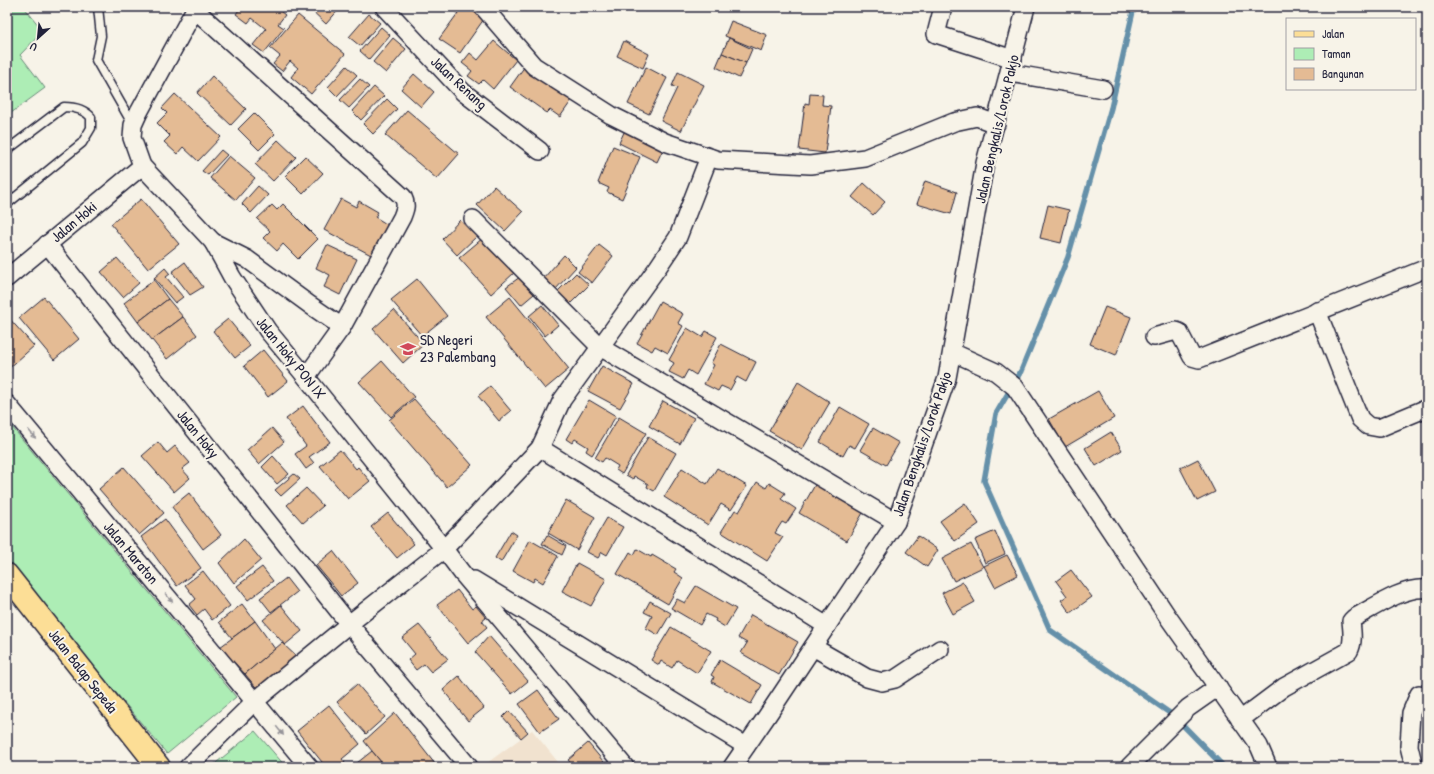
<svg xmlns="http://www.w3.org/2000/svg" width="1434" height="774" font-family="'Patrick Hand',sans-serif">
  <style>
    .built { fill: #f1e2cf }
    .green { fill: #adedb5; stroke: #688878 }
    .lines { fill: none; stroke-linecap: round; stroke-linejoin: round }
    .stream { stroke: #6590a9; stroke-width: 5.5 }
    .building { fill: #e4bb94; stroke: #22223b }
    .service-casing { stroke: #22223b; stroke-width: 11 }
    .minor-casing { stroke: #22223b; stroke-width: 20 }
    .primary-casing { stroke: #22223b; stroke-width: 25 }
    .service { stroke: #f7f3e8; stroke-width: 8 }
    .minor { stroke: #f7f3e8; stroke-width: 17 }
    .primary { stroke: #fcde96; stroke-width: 22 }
    .oneway { fill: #97959a }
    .labels { text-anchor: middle; stroke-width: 4; stroke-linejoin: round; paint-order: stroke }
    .street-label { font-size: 15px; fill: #22223b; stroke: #f7f3e8 }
    .poi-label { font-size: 15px; fill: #22223b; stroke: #f7f3e8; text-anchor: start }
  </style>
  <rect width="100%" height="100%" fill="#f7f3e8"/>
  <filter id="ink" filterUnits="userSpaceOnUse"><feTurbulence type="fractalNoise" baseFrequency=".025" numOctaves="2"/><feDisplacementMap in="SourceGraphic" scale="8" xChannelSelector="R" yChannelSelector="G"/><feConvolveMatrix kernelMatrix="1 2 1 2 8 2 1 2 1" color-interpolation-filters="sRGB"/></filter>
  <g filter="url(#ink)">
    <polygon class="built" points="532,730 562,767 491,767 487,763"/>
    <g class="green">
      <polygon points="7,7 24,7 43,31 20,55 45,88 7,116"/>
      <polygon points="7,421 236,697 167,754 7,562"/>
      <polygon points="255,731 286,767 211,767"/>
    </g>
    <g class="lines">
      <polyline class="stream" points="1134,7 1111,108 1068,257 1021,371 996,414 984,481 1050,630 1174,716 1224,767"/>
    </g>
    <g class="building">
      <polygon points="241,7 275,7 285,15 278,24 284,28 264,53 253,45 266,29 252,18 248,23 236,14"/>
      <polygon points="308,7 341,7 326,24"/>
      <polygon points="449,7 467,7 484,19 460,53 439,39 458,13"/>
      <polygon points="369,14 380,23 360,46 349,37"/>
      <polygon points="298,15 345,54 311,94 291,77 298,68 290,61 282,71 273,64 280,56 270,48"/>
      <polygon points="731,21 767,35 761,51 725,36"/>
      <polygon points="381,27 390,35 369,59 360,51"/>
      <polygon points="393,38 406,49 386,73 373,62"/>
      <polygon points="729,38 752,49 746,63 722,53"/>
      <polygon points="494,41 516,60 493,89 483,80 479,84 468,76 472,71 462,63 470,53 478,60"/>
      <polygon points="624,41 649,54 643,68 617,56"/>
      <polygon points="722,53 746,63 739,78 716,67"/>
      <polygon points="347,66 357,75 337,96 328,87"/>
      <polygon points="525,66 572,100 560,117 550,110 547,113 510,87"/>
      <polygon points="646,67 667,78 649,114 628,104"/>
      <polygon points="678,72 704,85 681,131 661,121 677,88 672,86"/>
      <polygon points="414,74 434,92 421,107 401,89"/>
      <polygon points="212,76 246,109 231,125 197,93"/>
      <polygon points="360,79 369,87 349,108 340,100"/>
      <polygon points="374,87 384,96 361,120 352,111"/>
      <polygon points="175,94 221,137 198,161 183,147 177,154 164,142 170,136 157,123 167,113 162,108"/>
      <polygon points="810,94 823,95 822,105 831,106 825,153 799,150 805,103 809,104"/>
      <polygon points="387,99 397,109 373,134 363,124"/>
      <polygon points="407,110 459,154 437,179 385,135"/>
      <polygon points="254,113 275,134 259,150 238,129"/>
      <polygon points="626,128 664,147 657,162 619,143"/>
      <polygon points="278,140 296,157 273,181 255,164"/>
      <polygon points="613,146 640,157 622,199 607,192 609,188 598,183"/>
      <polygon points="221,150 227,155 208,175 202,171"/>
      <polygon points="229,156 255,178 236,200 210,178"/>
      <polygon points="305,156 323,173 303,194 285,176"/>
      <polygon points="925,181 957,192 951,214 917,204"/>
      <polygon points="864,183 885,202 873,215 852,197"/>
      <polygon points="258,186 268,195 251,213 242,204"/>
      <polygon points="494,186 523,212 505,231 477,205"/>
      <polygon points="141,199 179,244 148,269 111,224"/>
      <polygon points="341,199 356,207 359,201 378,212 375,217 388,225 371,255 324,230"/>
      <polygon points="283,204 318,239 298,259 283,244 277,251 263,238 270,231 257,219 272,205 277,210"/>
      <polygon points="1048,205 1069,210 1061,243 1040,238"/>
      <polygon points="460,220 476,237 457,255 442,239"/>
      <polygon points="483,238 514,273 491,294 459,258"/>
      <polygon points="327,245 357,259 340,295 324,287 330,275 316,268"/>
      <polygon points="599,245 613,256 592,283 578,272"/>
      <polygon points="564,255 576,267 555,290 543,279"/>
      <polygon points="117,258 139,283 123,297 101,272"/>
      <polygon points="185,262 203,287 190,295 172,272"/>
      <polygon points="165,268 170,274 166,277 183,297 175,303 154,278"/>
      <polygon points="576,273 589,285 568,306 555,294"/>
      <polygon points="520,277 534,294 521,305 506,287"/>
      <polygon points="417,279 447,316 422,336 391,300"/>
      <polygon points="154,280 168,299 138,322 124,303"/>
      <polygon points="44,297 79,339 54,360 19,318"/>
      <polygon points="510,297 569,369 545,389 486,317"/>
      <polygon points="168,299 183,317 152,340 138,322"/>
      <polygon points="660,301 683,314 678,323 683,326 668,353 655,346 652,351 637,343"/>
      <polygon points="542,305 558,325 545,336 529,316"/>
      <polygon points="1105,307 1131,317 1116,355 1090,344"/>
      <polygon points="394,310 424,344 403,363 373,329"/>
      <polygon points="7,316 34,346 7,370"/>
      <polygon points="183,317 197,335 167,359 152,340"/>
      <polygon points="228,319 250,346 235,358 213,331"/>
      <polygon points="687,328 702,337 706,331 717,337 696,375 688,370 683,379 669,372 674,363 669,360"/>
      <polygon points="721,344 756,362 746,382 737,377 730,390 721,386 718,391 704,384 714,365 711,363"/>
      <polygon points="263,350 288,381 268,397 244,366"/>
      <polygon points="382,361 414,397 391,417 359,382"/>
      <polygon points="602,366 634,384 620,408 588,391"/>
      <polygon points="798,382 830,402 802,450 769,431"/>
      <polygon points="490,386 511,411 499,421 478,396"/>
      <polygon points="1098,391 1114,418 1065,447 1049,419"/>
      <polygon points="414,399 472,465 447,487 389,420"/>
      <polygon points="589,400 616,416 592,455 586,451 588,447 575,439 572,443 566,439"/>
      <polygon points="663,401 694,418 680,444 649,426"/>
      <polygon points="303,406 330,442 309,457 314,463 306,469 295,454 306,446 286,419"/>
      <polygon points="840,407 869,424 855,448 849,445 843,456 820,442"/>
      <polygon points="619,417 646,433 622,474 616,470 618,466 605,458 602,462 595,458"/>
      <polygon points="272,428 284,442 259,464 247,450"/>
      <polygon points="873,428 899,443 886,465 860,450"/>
      <polygon points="1111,432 1122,450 1096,466 1085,448"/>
      <polygon points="648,437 676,453 654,491 647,487 648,484 634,476 633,479 626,475"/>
      <polygon points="158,442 167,453 175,446 190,463 182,469 190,478 174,492 142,456"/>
      <polygon points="340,450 356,469 358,467 370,481 348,499 320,466"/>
      <polygon points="273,456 289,474 277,484 262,467"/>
      <polygon points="1198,459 1215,492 1197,501 1180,468"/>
      <polygon points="124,467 164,513 139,535 99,489"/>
      <polygon points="682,468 707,484 717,468 747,486 731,510 721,504 708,525 664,497"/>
      <polygon points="294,474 300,479 281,496 275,490"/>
      <polygon points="757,482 766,488 769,483 785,493 781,499 796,509 786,524 782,522 775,533 783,537 767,561 721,532 735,510 739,512"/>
      <polygon points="816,483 864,511 847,541 799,513"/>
      <polygon points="306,488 323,506 303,523 287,505"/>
      <polygon points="189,493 221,535 203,549 172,507"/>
      <polygon points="566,500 595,517 577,550 548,533"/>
      <polygon points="965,503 979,524 955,541 940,521"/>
      <polygon points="388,513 414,544 397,558 371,527"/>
      <polygon points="607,518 623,527 607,555 602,552 598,558 587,552"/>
      <polygon points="165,519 201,568 177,586 141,537"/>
      <polygon points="511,531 517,535 501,562 495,558"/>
      <polygon points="995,531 1005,554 985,563 975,540"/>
      <polygon points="547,535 566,546 562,555 542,544"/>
      <polygon points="918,536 938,550 927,567 906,552"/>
      <polygon points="244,539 261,560 234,583 219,563"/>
      <polygon points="530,540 558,556 543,583 535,578 533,582 513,571"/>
      <polygon points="971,544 983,567 954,581 942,559"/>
      <polygon points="637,549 651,557 652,555 676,569 674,572 683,578 668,604 617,574 630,552 634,555"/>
      <polygon points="333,551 358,583 341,596 316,565"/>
      <polygon points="1007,555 1018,575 995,587 984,566"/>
      <polygon points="577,563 606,579 591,606 562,591"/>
      <polygon points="262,567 273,581 248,600 237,586"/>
      <polygon points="1071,570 1092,597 1070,613 1061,600 1067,596 1056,581"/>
      <polygon points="203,571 230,606 212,620 204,609 197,615 189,605 196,599 185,585"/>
      <polygon points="286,578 297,592 271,612 260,598"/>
      <polygon points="963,582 975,602 953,614 942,593"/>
      <polygon points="696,586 736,609 725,627 715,621 716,619 706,614 700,625 671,608 677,599 685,603"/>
      <polygon points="457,590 472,609 476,606 486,618 482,621 487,627 468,643 437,605"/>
      <polygon points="650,601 671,613 658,635 646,628 652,616 644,612"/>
      <polygon points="242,604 255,621 232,638 219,622"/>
      <polygon points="281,605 302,631 285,645 263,620"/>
      <polygon points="751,615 798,642 779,675 741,653 747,643 738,638"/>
      <polygon points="255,621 275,649 245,674 220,647"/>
      <polygon points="419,625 448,659 431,672 424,664 416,670 408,660 415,654 402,638"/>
      <polygon points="671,627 711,651 697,673 677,660 672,668 661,661 659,665 651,660"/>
      <polygon points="489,636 528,681 512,694 475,652"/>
      <polygon points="282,643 298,658 260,692 245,674"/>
      <polygon points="720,660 762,685 751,704 712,682 714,677 711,675"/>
      <polygon points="459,676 484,708 468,721 443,690"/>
      <polygon points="357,684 385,717 366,734 337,702"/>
      <polygon points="538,690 559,719 540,732 519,704"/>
      <polygon points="329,705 360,744 342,759 345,763 340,767 326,767 297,731"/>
      <polygon points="509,711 528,732 521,738 503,717"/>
      <polygon points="395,713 435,764 432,767 385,767 364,741"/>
      <polygon points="588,743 608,767 574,767 568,760"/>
      <polygon points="372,751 385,767 352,767"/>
    </g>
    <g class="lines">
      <defs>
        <g id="service">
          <polyline points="98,7 101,36 96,60 133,125"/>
          <path d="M7 150 64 107C75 107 84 109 91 117V128L82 143 7 204"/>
        </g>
        <g id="minor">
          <polyline points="196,7 138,114 133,125 132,138 142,166 213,242 232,277 268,331 306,377 444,549 462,573 625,767"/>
          <polyline points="384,7 463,92 540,151"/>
          <polyline points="483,7 534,66 611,115 665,142 718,160 810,165 865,158 954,122 977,117 996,124"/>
          <polyline points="943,7 936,34 1013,59"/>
          <path d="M196 8 202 16 403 197C407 205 405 209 402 217L342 327 306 377"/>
          <polyline points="1010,73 1103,89"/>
          <polyline points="473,219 600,347 896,522"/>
          <polyline points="213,242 247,259 310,305 342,327"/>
          <polyline points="47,244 349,624 469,767"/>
          <polyline points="7,278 142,166"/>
          <polyline points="1317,311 1360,419 1368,426 1379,428 1427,408"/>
          <polyline points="1154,337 1176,331 1179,332 1192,357 1199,359 1427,268"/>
          <polyline points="952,352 996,372 1015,387 1168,617 1259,746 1268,767"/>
          <polyline points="7,404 309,767"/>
          <polyline points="540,448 827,626"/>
          <polyline points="474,580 746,746"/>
          <polyline points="813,647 867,678 882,682 895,679 940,649"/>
          <path d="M1240 720 1284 687 1349 651C1354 642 1352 631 1351 621L1354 618C1374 607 1405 586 1427 589"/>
          <polyline points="188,767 255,701 349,624 444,549 540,448 562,400 658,267 678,237 709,157"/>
          <polyline points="732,767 767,716 896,522 947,378 985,163 1026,7"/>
          <polyline points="1129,767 1188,708 1218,687"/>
          <polyline points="1414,767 1409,746 1411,713 1419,694"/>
        </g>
        <polyline id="primary" points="7,575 159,767"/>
      </defs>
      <use href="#service" class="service-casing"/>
      <use href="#minor" class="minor-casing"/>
      <use href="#primary" class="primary-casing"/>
      <use href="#service" class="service"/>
      <use href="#minor" class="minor"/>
      <use href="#primary" class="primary"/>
    </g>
    <defs><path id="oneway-solid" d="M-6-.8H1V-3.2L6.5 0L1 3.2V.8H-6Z"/></defs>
    <g class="oneway">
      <use href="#oneway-solid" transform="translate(32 434) rotate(50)"/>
      <use href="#oneway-solid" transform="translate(169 598) rotate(50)"/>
      <use href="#oneway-solid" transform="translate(280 731) rotate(51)"/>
    </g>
  </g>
  <defs>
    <symbol id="school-bare" viewBox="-9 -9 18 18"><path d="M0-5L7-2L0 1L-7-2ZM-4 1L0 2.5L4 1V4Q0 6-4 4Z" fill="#d1495b" stroke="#f7f3e8" stroke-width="2.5" paint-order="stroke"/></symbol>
  </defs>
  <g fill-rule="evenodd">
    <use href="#school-bare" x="397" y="338" width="22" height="22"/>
  </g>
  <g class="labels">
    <g class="street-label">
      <text transform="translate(459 83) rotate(43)" y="5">Jalan Renang</text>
      <text transform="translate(997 129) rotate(-77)" y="5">Jalan Bengkalis/Lorok Pakjo</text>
      <text transform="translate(74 222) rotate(-40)" y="5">Jalan Hoki</text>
      <text transform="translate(291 358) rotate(51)" y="5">Jalan Hoky PON IX</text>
      <text transform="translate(198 434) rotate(51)" y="5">Jalan Hoky</text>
      <text transform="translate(922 444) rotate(-71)" y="5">Jalan Bengkalis/Lorok Pakjo</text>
      <text transform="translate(131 553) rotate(50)" y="5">Jalan Maraton</text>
      <text transform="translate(83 671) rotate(52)" y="5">Jalan Balap Sepeda</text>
    </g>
    <g class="poi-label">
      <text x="420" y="345">SD Negeri<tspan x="420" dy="17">23 Palembang</tspan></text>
    </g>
  </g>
  <rect width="1434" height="774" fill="none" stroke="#f7f3e8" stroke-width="24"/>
  <rect x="12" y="12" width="1410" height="750" fill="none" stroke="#22223b" stroke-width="1.5" filter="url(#ink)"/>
  <rect x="1286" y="18" width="130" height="72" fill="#f7f3e8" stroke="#a29fa3"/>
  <rect x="1294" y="31" width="20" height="6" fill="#fcde96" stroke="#a29fa3"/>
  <text x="1322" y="38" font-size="12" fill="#22223b">Jalan</text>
  <rect x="1294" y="48" width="20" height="12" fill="#adedb5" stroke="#a29fa3"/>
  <text x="1322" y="58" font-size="12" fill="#22223b">Taman</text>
  <rect x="1294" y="68" width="20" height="12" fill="#e4bb94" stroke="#a29fa3"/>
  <text x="1322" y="78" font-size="12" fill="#22223b">Bangunan</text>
  <g transform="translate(38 38) rotate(207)" stroke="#f7f3e8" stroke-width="3" paint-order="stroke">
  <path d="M0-3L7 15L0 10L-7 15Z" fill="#22223b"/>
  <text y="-6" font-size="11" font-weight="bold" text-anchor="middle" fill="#22223b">U</text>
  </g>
</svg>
